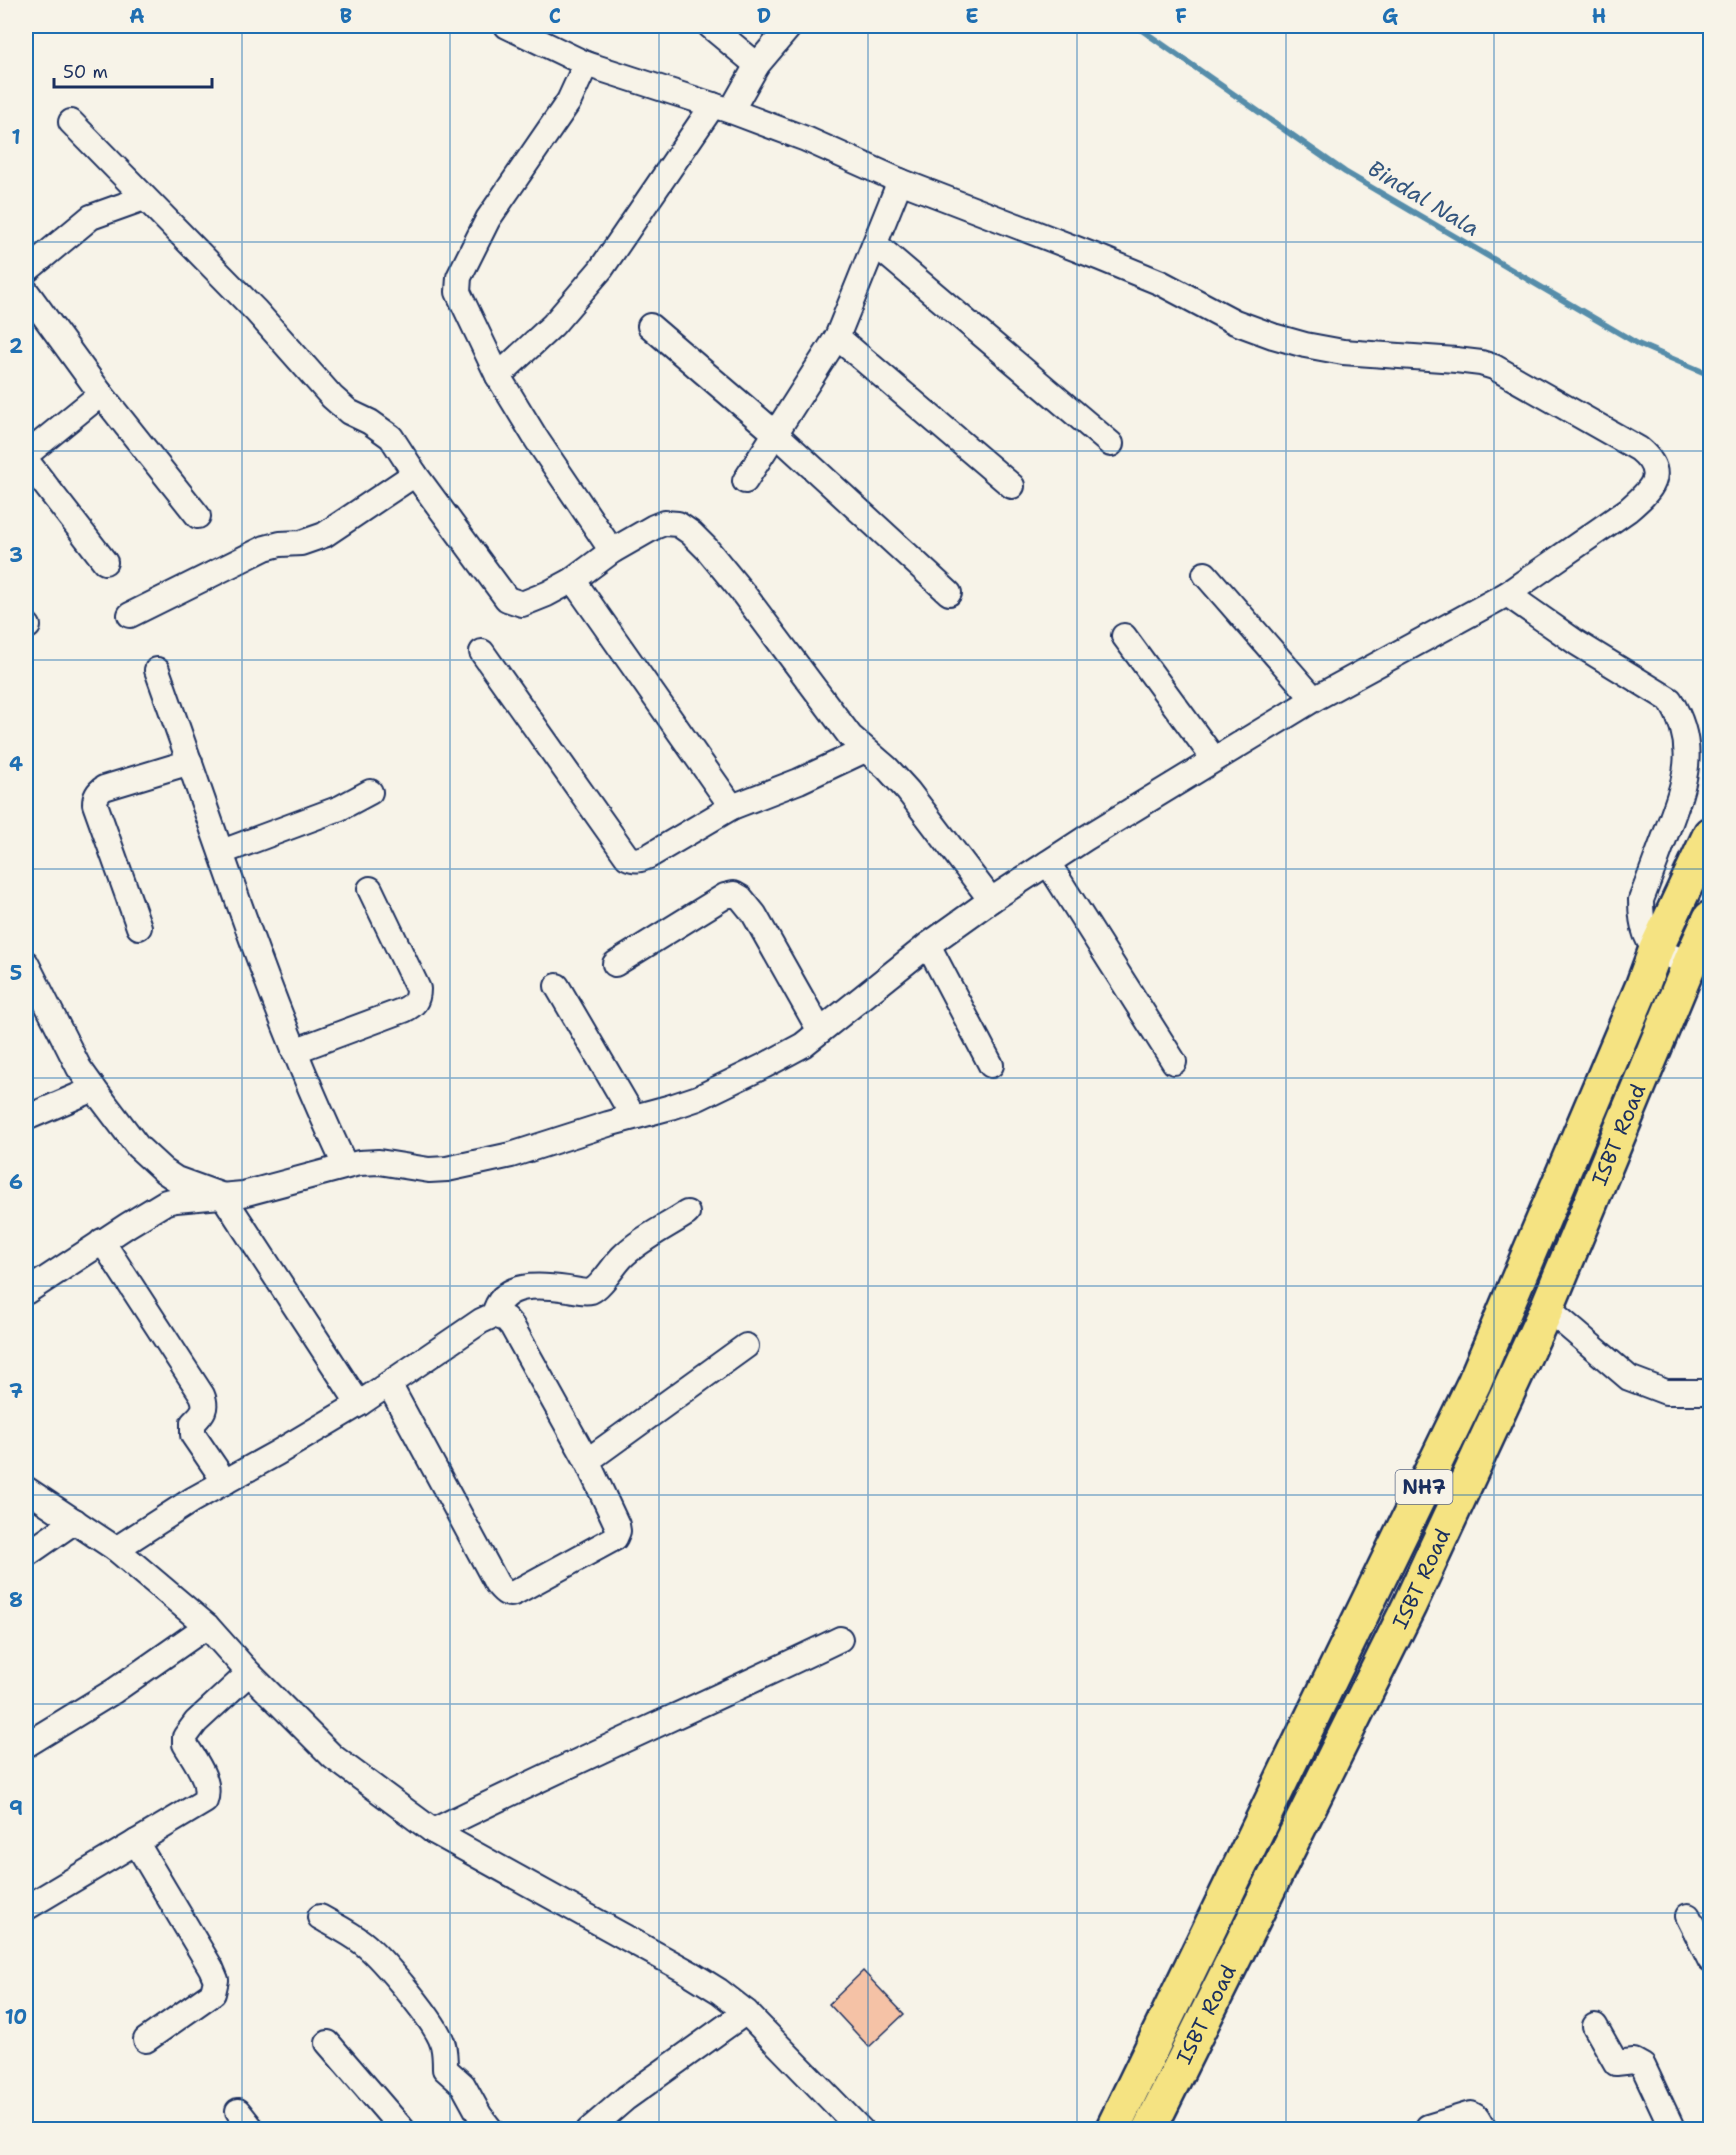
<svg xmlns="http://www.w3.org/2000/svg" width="1736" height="2155" font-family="'Shantell Sans',sans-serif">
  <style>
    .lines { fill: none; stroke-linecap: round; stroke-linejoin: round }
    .stream { stroke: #568daa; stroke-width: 6 }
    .building { fill: #f5c2a6; stroke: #1b2f5e; stroke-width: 1.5 }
    .street-casing { stroke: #1b2f5e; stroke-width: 28 }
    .highway-casing { stroke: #1b2f5e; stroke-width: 38 }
    .street { stroke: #f7f3e8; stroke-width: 24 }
    .highway { stroke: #f5e382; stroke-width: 33 }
    .grid { fill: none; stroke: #1f6fb2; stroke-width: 1.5; stroke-opacity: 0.55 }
    .labels { text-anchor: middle; stroke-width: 4.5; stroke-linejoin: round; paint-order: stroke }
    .shield { fill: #f7f3e8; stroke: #5d6a87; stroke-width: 1.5 }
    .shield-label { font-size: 20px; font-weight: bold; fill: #1b2f5e }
    .street-label { font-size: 21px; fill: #1b2f5e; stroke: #f7f3e8 }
    .water-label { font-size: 22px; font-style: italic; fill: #34567e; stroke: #f7f3e8 }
    .neatline { fill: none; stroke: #1f6fb2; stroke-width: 2 }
    .grid-label { font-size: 20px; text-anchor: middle; font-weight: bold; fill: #1f6fb2 }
  </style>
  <rect width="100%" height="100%" fill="#f7f3e8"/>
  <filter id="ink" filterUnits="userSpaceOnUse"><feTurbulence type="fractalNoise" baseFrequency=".0167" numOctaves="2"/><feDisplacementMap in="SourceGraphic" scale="12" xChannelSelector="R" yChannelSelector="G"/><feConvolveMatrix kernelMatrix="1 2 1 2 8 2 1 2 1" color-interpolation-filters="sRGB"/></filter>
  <g filter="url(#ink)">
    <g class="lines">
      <polyline class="stream" points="1136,26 1345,172 1638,344 1710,375"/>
    </g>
    <polygon class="building" points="863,1971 904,2014 869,2047 829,2004"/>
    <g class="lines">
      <defs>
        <g id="street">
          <polyline points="710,26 757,65"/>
          <polyline points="586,64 569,101 488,219 459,277 458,292 498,376 537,440 612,551"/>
          <polyline points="731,111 757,65 790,26"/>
          <polyline points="71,122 256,311 332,397 349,412 370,422 391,437 415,474 507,599 522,604 547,594 573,580 612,551 654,527 664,523 678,524 691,533 707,549 743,593 850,736 887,768 908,791 991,900"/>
          <polyline points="875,244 1111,444"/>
          <polyline points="26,271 91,217 144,198"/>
          <polyline points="26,291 101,394"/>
          <polyline points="650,326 776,434 949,593"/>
          <polyline points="837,337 1012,486"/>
          <polyline points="498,376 553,325 601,269 713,105"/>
          <polyline points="26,455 101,394 198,516"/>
          <polyline points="26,460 105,562"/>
          <polyline points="745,481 837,337 900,181"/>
          <polyline points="1205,574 1314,699"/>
          <polyline points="573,580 732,807"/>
          <path d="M1507 594 1577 643 1670 700C1699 747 1685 783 1667 831 1658 854 1650 877 1641 900 1641 916 1643 941 1658 950 1667 956 1680 959 1690 963"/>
          <polyline points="130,615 265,548 280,544 301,543 324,535 415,474"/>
          <polyline points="26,624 28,626"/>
          <polyline points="1124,636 1214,759"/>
          <path d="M482 652 627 857C635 861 640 860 649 856L732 807 799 781 865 750"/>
          <path d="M157 670C217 837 269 1006 345 1165"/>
          <polyline points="222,852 340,808 370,792"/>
          <polyline points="1048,863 1174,1062"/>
          <path d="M139 927 95 804C95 797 98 792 104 788L190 762"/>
          <polyline points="928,945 991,1065"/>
          <polyline points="26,963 79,1068 94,1089 138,1147 164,1171 176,1179 223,1196 359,1404"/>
          <polyline points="615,964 725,896 734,894 741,898 754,914 820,1031"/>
          <polyline points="557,986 633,1116"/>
          <path d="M294 1051 404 1010C414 1005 418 1001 418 989L370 889"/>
          <polyline points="26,1118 94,1089"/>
          <path d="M102 1241 202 1395C208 1409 202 1414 193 1423V1435L225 1482"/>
          <path d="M26 1292 128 1225 166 1202 176 1200 243 1194 359 1163 379 1162 429 1170 447 1169 511 1155 608 1124 671 1107 698 1098 764 1066 803 1045 928 945 991 900 1086 838 1314 699 1507 594 1628 510C1651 490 1669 474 1639 449L1494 367 1481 363 1456 360 1343 352 1305 345 1273 336 1235 322 1161 283 1100 258 900 181 806 139 731 111 586 64 507 26"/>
          <polyline points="1547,1308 1629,1378 1666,1392 1710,1392"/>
          <path d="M494 1315C502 1281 540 1285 568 1289 575 1290 584 1293 591 1291 601 1287 614 1265 622 1257 640 1239 666 1227 687 1213"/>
          <polyline points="587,1461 746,1346"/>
          <polyline points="26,1489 116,1549 207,1626 249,1673 333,1757 433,1831 690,1973 719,1991 746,2012 861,2130"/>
          <path d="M116 1549 192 1500 277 1453 359 1404 481 1321 494 1315 506 1319 512 1326 587 1461 617 1525 618 1531 615 1538 516 1592C507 1597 503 1591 497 1584L389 1384"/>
          <polyline points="26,1555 75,1521"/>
          <polyline points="26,1745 114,1691 207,1626"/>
          <path d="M433 1831C567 1764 705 1704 840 1639"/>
          <polyline points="136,1842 211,1968 216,1980 213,1993 146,2040"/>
          <path d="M26 1908 205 1801C212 1781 195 1761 185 1744V1737L196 1722 249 1673"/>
          <polyline points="1688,1916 1710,1960"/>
          <path d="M320 1917C334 1925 350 1933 363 1943 382 1958 438 2024 443 2045 445 2053 445 2061 445 2069L463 2085 480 2116 491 2130"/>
          <polyline points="1595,2026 1616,2063 1634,2061 1643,2066 1673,2130"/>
          <polyline points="328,2043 403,2130"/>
          <polyline points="238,2111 253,2130"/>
          <polyline points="1428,2127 1471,2114 1478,2118 1485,2130"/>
          <polyline points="589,2130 626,2098 746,2012"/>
        </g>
        <g id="highway">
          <polyline points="1112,2130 1474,1383 1642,987 1656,949 1710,834"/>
          <path id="s1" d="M1149 2130 1409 1606 1547 1308 1694 953 1710 918"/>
        </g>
      </defs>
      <use href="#street" class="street-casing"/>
      <use href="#highway" class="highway-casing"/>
      <use href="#street" class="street"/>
      <use href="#highway" class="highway"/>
    </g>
  </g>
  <path class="grid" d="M242 26V2130M450 26V2130M659 26V2130M868 26V2130M1077 26V2130M1286 26V2130M1494 26V2130M26 242H1710M26 451H1710M26 660H1710M26 869H1710M26 1078H1710M26 1286H1710M26 1495H1710M26 1704H1710M26 1913H1710"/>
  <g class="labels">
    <rect class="shield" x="1395.5" y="1470" width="57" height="34" rx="4.5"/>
    <g class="shield-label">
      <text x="1424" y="1494">NH7</text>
    </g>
    <g class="street-label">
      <text dy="7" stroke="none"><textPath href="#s1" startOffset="1101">ISBT Road</textPath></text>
      <text dy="7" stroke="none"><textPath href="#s1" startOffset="615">ISBT Road</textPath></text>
      <text dy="7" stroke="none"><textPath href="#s1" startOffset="129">ISBT Road</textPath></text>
    </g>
    <g class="water-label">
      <text transform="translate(1424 198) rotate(31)" y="8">Bindal Nala</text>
    </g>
  </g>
  <rect width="1736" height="2155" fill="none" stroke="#f7f3e8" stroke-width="66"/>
  <path d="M54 78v9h158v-9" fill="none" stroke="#1b2f5e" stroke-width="3"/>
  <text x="63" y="78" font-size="18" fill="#1b2f5e" stroke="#f7f3e8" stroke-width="4.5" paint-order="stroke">50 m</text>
  <rect x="33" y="33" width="1670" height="2089" class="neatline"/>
  <g class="grid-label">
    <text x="137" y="23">A</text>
    <text x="346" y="23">B</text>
    <text x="555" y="23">C</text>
    <text x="764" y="23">D</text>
    <text x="972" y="23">E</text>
    <text x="1181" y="23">F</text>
    <text x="1390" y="23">G</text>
    <text x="1599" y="23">H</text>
    <text x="16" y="144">1</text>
    <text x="16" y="353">2</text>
    <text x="16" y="562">3</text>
    <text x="16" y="771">4</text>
    <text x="16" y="980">5</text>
    <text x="16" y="1189">6</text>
    <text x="16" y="1398">7</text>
    <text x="16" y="1607">8</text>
    <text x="16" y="1815">9</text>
    <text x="16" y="2024">10</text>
  </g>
</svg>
